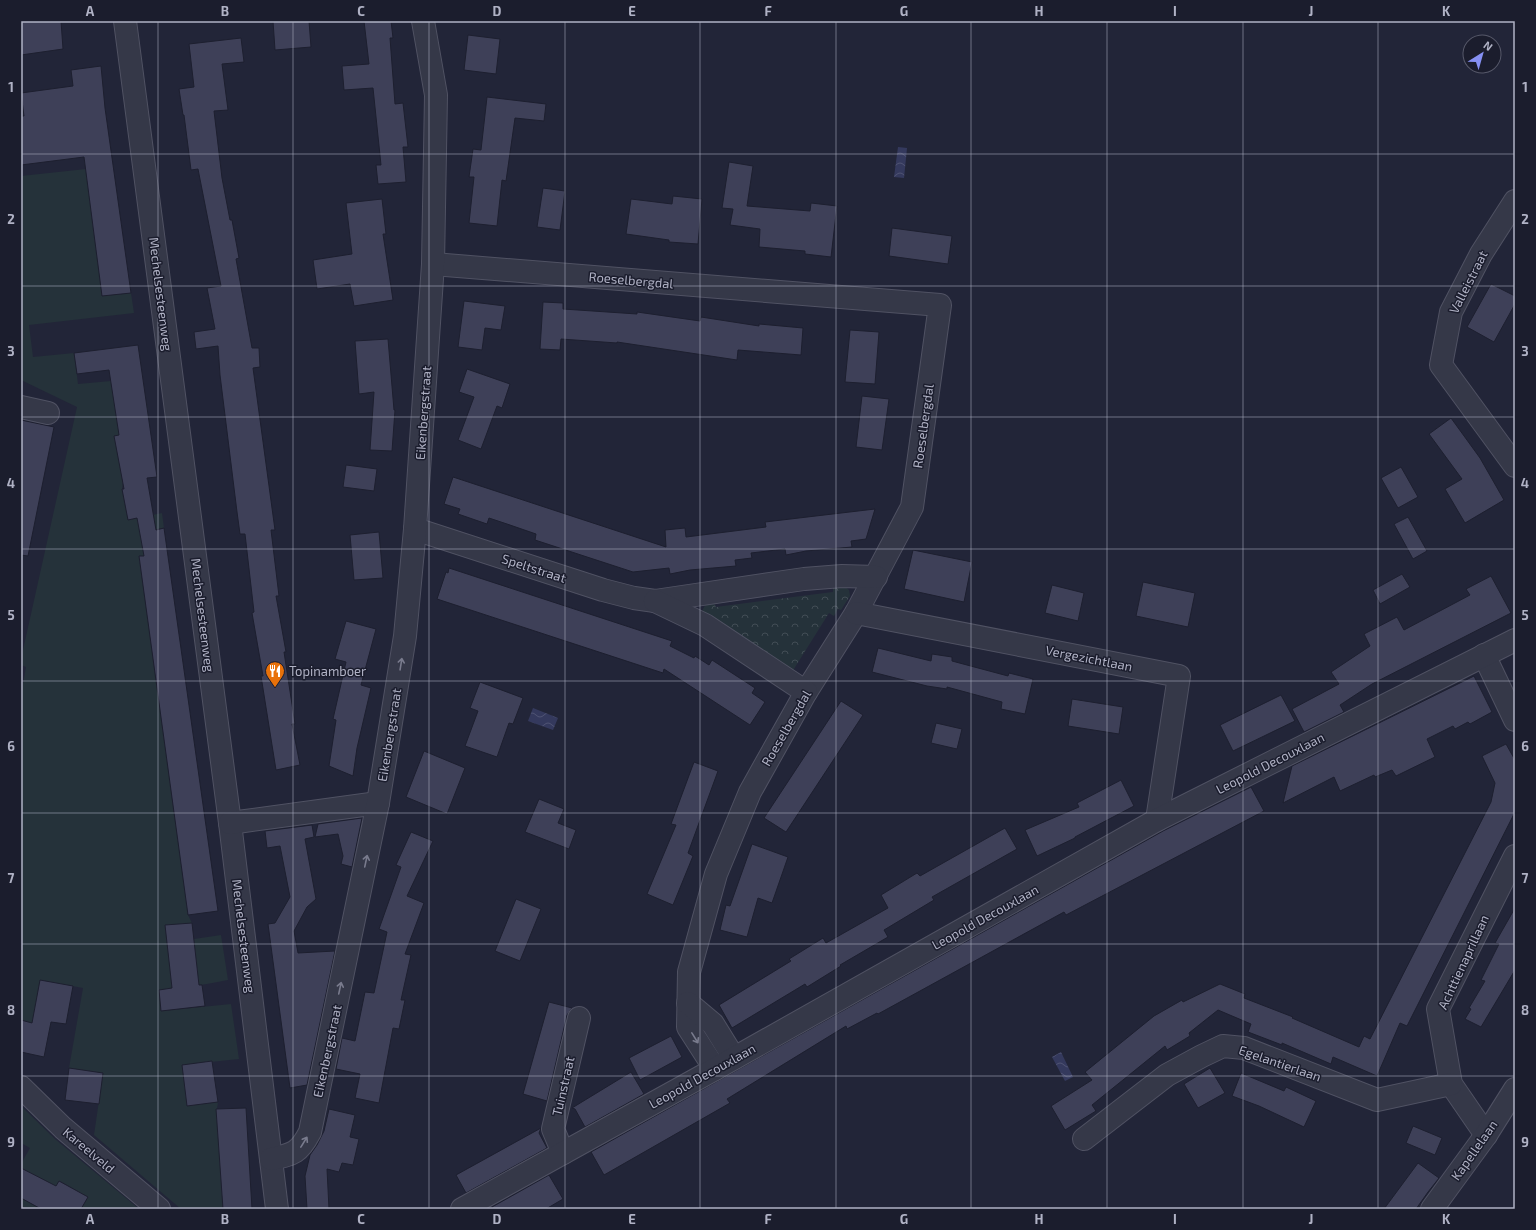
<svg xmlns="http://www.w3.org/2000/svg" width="1536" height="1230" font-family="'Exo 2',sans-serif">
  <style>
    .park { fill: url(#park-crowns) }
    .garden { fill: #25323a }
    .water { fill: url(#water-waves) }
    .building { fill: #3e4058; stroke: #1d1f2f }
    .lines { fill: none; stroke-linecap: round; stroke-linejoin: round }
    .minor-casing { stroke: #505263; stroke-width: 24 }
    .minor { stroke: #353848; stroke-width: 22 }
    .oneway { stroke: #797b8d }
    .grid { fill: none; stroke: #b0b2c5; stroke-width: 1; stroke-opacity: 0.55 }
    .labels { text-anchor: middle; stroke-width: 3; stroke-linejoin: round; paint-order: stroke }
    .street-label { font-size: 13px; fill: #b0b2c5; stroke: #1b1d2d }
    .poi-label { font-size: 13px; fill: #b0b2c5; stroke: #1b1d2d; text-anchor: start }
    .neatline { fill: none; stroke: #b0b2c5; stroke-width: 1.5 }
    .grid-label { font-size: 13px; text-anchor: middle; font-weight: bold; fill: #b0b2c5 }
  </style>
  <defs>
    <pattern id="park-crowns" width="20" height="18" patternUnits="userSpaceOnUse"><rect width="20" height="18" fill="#25323a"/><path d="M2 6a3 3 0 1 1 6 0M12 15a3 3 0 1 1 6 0" fill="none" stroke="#424d55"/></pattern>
    <pattern id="water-waves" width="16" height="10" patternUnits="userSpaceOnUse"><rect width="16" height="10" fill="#34395d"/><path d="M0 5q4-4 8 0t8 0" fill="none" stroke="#4f5373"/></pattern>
  </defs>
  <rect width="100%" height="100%" fill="#222538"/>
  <polygon class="park" points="844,586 849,590 850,596 841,610 838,609 834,616 829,613 792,672 703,613 703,609 706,604 714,603 716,607 833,592 833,587"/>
  <g class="garden">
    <polygon points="86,169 102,296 131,293 134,313 29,325 33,357 74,353 78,384 111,381 116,409 147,404 150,429 114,436 123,483 122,489 128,520 162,513 164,528 140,532 144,556 139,557 186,900 188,915 192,923 165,926 170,967 194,939 221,935 228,980 207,984 159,990 161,1011 231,1004 239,1059 182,1065 218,1102 217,1109 223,1209 181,1209 94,1135 103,1073 69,1068 83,988 40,980 37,996 51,999 51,1022 49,1033 26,1028 21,1020 21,695 26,667 21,665 21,659 77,407 21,380 21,176"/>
    <polygon points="21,1106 55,1139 139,1209 81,1209 88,1197 60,1181 43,1209 21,1209 21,1198 25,1200 38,1177 21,1168 21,1164 30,1148 21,1143"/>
  </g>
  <g class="water">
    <polygon points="898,147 907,148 904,178 894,177"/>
    <polygon points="533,708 558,718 553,730 528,721"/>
    <polygon points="1061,1052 1073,1077 1065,1081 1052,1057"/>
  </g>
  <g class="building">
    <polygon points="21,21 61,21 63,49 21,55"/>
    <polygon points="273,21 309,21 311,47 275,50"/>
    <polygon points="364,21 391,21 393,38 390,38 395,104 403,103 408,147 403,147 406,182 378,184 376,165 381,165 373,88 344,90 342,66 369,64"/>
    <polygon points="468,35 500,39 496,74 464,70"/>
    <polygon points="241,38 244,62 222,64 228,110 214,111 222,178 230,220 232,220 239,258 236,259 252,348 259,348 260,367 253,368 275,530 271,530 279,596 276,596 286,652 284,652 295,724 292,724 300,765 276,770 261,676 263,676 252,613 254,612 245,534 240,534 237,512 220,375 218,346 196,349 194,332 215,329 207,288 221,286 198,169 191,170 184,115 183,115 179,89 194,87 189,44"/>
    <polygon points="101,66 105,108 131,293 102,296 84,157 21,165 21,116 24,116 21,93 73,86 71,70"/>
    <polygon points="487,97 546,104 544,121 515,118 506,181 502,180 497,226 469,223 474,177 469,177 473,149 481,150"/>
    <polygon points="729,162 753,166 747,206 810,211 811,203 837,206 831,257 805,254 805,251 759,247 760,229 730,225 733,209 722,208"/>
    <polygon points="543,188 565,191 560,230 537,227"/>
    <polygon points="673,196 702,199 698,244 669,242 669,240 626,234 631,199 672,204"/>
    <polygon points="382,199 386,234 383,234 393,300 354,306 350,284 317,289 313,260 352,254 346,203"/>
    <polygon points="892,228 952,236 948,264 889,256"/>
    <polygon points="1491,284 1515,296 1515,304 1494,342 1467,327"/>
    <polygon points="464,301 505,306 501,330 485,328 482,350 458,347"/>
    <polygon points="543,302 563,303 563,309 637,314 637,312 700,321 701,317 759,326 759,324 803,328 801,355 738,350 737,360 617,342 617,343 561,339 560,350 540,349"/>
    <polygon points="850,330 879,332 875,384 845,382"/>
    <polygon points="388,339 394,410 395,410 392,451 370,450 374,392 359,394 355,341"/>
    <polygon points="138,345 157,477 147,478 156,530 164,528 218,911 188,915 139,556 144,556 137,518 128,520 122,489 124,489 114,436 119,435 109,370 77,374 74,353"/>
    <polygon points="467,369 510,384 502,408 497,406 481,449 458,440 474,397 459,392"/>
    <polygon points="862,396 889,399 882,450 856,447"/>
    <polygon points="1451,418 1480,458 1504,500 1465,523 1445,489 1462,479 1429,434"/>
    <polygon points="21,420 54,427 28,556 21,555"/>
    <polygon points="346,465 377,469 374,491 343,487"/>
    <polygon points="1401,467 1418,497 1398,508 1381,478"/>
    <polygon points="453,477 666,547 665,530 685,528 686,537 766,527 765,522 875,509 866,539 851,541 852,547 806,551 786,555 785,549 751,553 752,558 735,560 736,566 690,570 670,574 669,568 633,572 535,540 536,534 507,524 489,518 487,524 458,514 460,509 444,504"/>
    <polygon points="1408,517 1427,551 1413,559 1394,524"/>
    <polygon points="379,532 383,578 354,580 350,535"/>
    <polygon points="913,550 972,562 964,602 904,589"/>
    <polygon points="449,568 672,641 670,646 694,658 695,656 709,665 712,660 755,688 752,693 765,702 750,725 664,669 663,673 437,599 446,572 448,573"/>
    <polygon points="1402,574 1410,587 1380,604 1373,590"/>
    <polygon points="1491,576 1511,613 1372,684 1340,705 1344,712 1304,732 1292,709 1339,684 1331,672 1370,646 1364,634 1397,617 1404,630 1470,595 1466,589"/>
    <polygon points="1143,582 1195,593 1188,627 1136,616"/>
    <polygon points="1052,585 1084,593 1078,621 1045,613"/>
    <polygon points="346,621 376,629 361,685 371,688 357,748 353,776 329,766 336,720 333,719 346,662 335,659"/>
    <polygon points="878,648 931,661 932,654 952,657 952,661 1008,676 1009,673 1033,679 1025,714 1001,709 1002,702 947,687 947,689 927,686 872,672"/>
    <polygon points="1474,676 1492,712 1470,724 1468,722 1455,729 1453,726 1427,739 1435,757 1396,776 1392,770 1375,777 1374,775 1340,791 1334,777 1283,803 1292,766"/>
    <polygon points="480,682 523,698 513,724 509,723 497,757 465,746 478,711 470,708"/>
    <polygon points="1281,695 1295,721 1233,751 1220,725"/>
    <polygon points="1072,699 1123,707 1119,734 1068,726"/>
    <polygon points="841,701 863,715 786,832 764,818"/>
    <polygon points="936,723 962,729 957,749 931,743"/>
    <polygon points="1506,744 1515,760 1515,812 1407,1026 1400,1023 1377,1076 1333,1057 1331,1064 1282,1043 1282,1045 1248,1032 1251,1024 1218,1010 1189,1033 1190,1036 1167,1050 1165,1046 1092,1105 1096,1111 1065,1130 1051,1106 1092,1080 1085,1072 1154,1016 1182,1000 1183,1002 1220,984 1245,994 1244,998 1293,1017 1292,1018 1359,1047 1364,1036 1370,1039 1491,802 1495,783 1482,756"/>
    <polygon points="424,751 465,768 447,814 406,797"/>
    <polygon points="694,762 718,771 688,853 693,856 673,905 647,894 676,825 671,824"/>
    <polygon points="1121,780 1134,806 1075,837 1075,838 1037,856 1025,830 1079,807 1077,803"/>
    <polygon points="1251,787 1264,811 1066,915 1064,912 878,1014 877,1013 847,1029 846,1026 727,1099 730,1103 604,1175 591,1152 1163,831"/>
    <polygon points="539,799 564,809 558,823 576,830 569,849 525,832"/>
    <polygon points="362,818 352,867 341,864 343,856 338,834 315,837 318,824"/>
    <polygon points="312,825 314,837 305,839 316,899 307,907 294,931 298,953 335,951 307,1085 290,1088 268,924 275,923 290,897 280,846 267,848 265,831"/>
    <polygon points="1005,828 1017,849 932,897 934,900 884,930 888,937 840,965 841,966 807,987 805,984 732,1028 719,1005 791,961 789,959 823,938 826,943 888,908 881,895 917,873 920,876"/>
    <polygon points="411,832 433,841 407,896 424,903 405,954 411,955 401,1000 405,1000 399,1029 393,1028 379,1103 355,1098 360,1074 336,1069 342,1038 355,1041 365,992 374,993 387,932 379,929 401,867 396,865"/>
    <polygon points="752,844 788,857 772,903 758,898 747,937 720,930 726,905 730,906"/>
    <polygon points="516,899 541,909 520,961 495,951"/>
    <polygon points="1515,908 1515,970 1481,1027 1465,1019 1471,1009 1469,1008 1485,981 1481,980 1499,944 1495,943"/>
    <polygon points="192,923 199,985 202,985 205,1006 161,1011 159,990 172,988 165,925"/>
    <polygon points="40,980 73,986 66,1024 51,1022 44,1057 21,1052 21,1020 32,1023"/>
    <polygon points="549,1002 572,1008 567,1015 547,1101 523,1094"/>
    <polygon points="671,1036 682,1057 640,1080 629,1058"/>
    <polygon points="212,1061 218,1102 187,1106 182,1065"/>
    <polygon points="69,1068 103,1073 99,1104 65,1100"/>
    <polygon points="1210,1068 1225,1093 1198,1108 1184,1084"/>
    <polygon points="631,1072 644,1094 585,1127 575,1109 572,1108"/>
    <polygon points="1241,1073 1284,1091 1286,1087 1316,1101 1304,1127 1259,1106 1232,1096"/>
    <polygon points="246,1108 252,1209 223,1209 216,1109"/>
    <polygon points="329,1109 355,1115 350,1137 359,1139 353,1165 342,1163 339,1172 327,1169 329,1209 307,1209 305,1176 310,1155 317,1145 324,1131"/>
    <polygon points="1413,1126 1442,1138 1435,1155 1406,1143"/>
    <polygon points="541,1128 539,1133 547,1148 466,1193 456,1175"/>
    <polygon points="1418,1163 1439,1178 1428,1192 1416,1209 1384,1209"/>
    <polygon points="21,1168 56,1186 59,1181 88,1197 81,1209 41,1209 21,1198"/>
    <polygon points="549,1175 563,1199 546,1209 494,1209 492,1207"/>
  </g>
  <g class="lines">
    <defs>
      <g id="minor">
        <polyline points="125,21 230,823 277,1209"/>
        <polyline points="1515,201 1481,254 1451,312 1441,365 1515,466"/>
        <polyline points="433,264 940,305 912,507 856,613 806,692 750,792 716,874 689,972 688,1027 715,1069"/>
        <polyline points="21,407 48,413"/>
        <polyline points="415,529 603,590 634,598 655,601 804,579 842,576 876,577"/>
        <polyline points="655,601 705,625 806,692"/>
        <polyline points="856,613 1179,676 1157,820"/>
        <polyline points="1484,655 1515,720"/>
        <polyline points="230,823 378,803"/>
        <polyline points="688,1003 713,1024 734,1058"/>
        <polyline points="21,1087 63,1128 159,1209"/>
        <polyline points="1486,1135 1451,1084 1438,1009 1515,856"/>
        <polyline points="1084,1139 1167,1075 1202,1056 1223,1046 1244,1048 1377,1100 1451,1084"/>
        <polyline points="563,1153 553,1129 579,1018"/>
        <path d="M271 1159C294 1154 299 1153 310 1132L378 803 405 636 415 529 433 264 436 95 423 21"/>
        <polyline points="462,1209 715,1069 1157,820 1515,640"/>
        <polyline points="1432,1209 1486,1135 1515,1089"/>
      </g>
    </defs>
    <use href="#minor" class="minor-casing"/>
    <use href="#minor" class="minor"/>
  </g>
  <defs><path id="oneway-shaft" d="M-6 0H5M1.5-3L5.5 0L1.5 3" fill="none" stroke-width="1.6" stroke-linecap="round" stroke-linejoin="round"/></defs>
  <g class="oneway">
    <use href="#oneway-shaft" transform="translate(401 664) rotate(-81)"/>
    <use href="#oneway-shaft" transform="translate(366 861) rotate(-78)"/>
    <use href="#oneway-shaft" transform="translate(340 988) rotate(-78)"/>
    <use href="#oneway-shaft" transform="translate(695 1038) rotate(58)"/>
    <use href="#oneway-shaft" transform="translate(304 1142) rotate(-58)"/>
  </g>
  <path class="grid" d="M158 21V1209M293 21V1209M429 21V1209M565 21V1209M700 21V1209M836 21V1209M971 21V1209M1107 21V1209M1243 21V1209M1378 21V1209M21 154H1515M21 286H1515M21 417H1515M21 549H1515M21 681H1515M21 813H1515M21 944H1515M21 1076H1515"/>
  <defs>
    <symbol id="restaurant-pin" viewBox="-11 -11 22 30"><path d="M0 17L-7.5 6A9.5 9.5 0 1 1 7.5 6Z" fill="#e8710a" stroke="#1b1d2d"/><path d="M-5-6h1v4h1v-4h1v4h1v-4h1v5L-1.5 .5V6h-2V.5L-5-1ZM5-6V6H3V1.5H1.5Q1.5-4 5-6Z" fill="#fff"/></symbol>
  </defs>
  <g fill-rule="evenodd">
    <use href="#restaurant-pin" x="264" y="660" width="22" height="30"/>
  </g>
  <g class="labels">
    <g class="street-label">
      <text transform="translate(631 280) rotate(5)" y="5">Roeselbergdal</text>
      <text transform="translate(1468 282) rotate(-63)" y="5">Valleistraat</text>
      <text transform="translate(161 294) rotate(83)" y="5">Mechelsesteenweg</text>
      <text transform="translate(423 413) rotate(-86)" y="5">Eikenbergstraat</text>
      <text transform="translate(923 426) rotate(-82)" y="5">Roeselbergdal</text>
      <text transform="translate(534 568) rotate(18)" y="5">Speltstraat</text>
      <text transform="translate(203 615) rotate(83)" y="5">Mechelsesteenweg</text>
      <text transform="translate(1089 658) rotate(11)" y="5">Vergezichtlaan</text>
      <text transform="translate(786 728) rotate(-60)" y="5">Roeselbergdal</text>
      <text transform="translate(389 735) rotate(-81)" y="5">Eikenbergstraat</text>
      <text transform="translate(1270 763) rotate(-27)" y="5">Leopold Decouxlaan</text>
      <text transform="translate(985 917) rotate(-29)" y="5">Leopold Decouxlaan</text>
      <text transform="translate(244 936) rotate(83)" y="5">Mechelsesteenweg</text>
      <text transform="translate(1463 962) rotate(-65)" y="5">Achttienaprillaan</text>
      <text transform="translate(327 1051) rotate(-78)" y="5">Eikenbergstraat</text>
      <text transform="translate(1280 1063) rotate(19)" y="5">Egelantierlaan</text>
      <text transform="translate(702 1076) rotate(-29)" y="5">Leopold Decouxlaan</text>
      <text transform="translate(563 1086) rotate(-77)" y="5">Tuinstraat</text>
      <text transform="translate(89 1150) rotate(40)" y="5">Kareelveld</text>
      <text transform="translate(1474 1150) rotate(-55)" y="5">Kapellelaan</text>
    </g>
    <g class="poi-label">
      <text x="289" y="676">Topinamboer</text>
    </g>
  </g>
  <rect width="1536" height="1230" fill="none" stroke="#1b1d2d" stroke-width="44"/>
  <g transform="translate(1482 54) rotate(37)"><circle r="19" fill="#1b1d2d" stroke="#57596a"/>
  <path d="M0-3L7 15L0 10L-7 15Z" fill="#8690f3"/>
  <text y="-6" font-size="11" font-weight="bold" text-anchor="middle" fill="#b0b2c5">N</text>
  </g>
  <rect x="22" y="22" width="1492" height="1186" class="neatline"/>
  <g class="grid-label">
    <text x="90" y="16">A</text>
    <text x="225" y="16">B</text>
    <text x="361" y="16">C</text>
    <text x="497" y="16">D</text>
    <text x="632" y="16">E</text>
    <text x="768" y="16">F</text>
    <text x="904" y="16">G</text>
    <text x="1039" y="16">H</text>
    <text x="1175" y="16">I</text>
    <text x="1311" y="16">J</text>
    <text x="1446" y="16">K</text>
    <text x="11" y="92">1</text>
    <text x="1525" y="92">1</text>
    <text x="11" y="224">2</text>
    <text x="1525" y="224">2</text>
    <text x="11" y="356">3</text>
    <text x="1525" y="356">3</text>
    <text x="11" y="488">4</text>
    <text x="1525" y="488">4</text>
    <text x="11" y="620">5</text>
    <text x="1525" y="620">5</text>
    <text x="11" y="751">6</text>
    <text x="1525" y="751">6</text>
    <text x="11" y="883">7</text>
    <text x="1525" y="883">7</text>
    <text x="11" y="1015">8</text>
    <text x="1525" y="1015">8</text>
    <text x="11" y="1147">9</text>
    <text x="1525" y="1147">9</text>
    <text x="90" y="1224">A</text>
    <text x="225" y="1224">B</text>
    <text x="361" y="1224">C</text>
    <text x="497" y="1224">D</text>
    <text x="632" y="1224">E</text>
    <text x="768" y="1224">F</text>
    <text x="904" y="1224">G</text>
    <text x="1039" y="1224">H</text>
    <text x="1175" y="1224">I</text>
    <text x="1311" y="1224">J</text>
    <text x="1446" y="1224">K</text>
  </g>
</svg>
